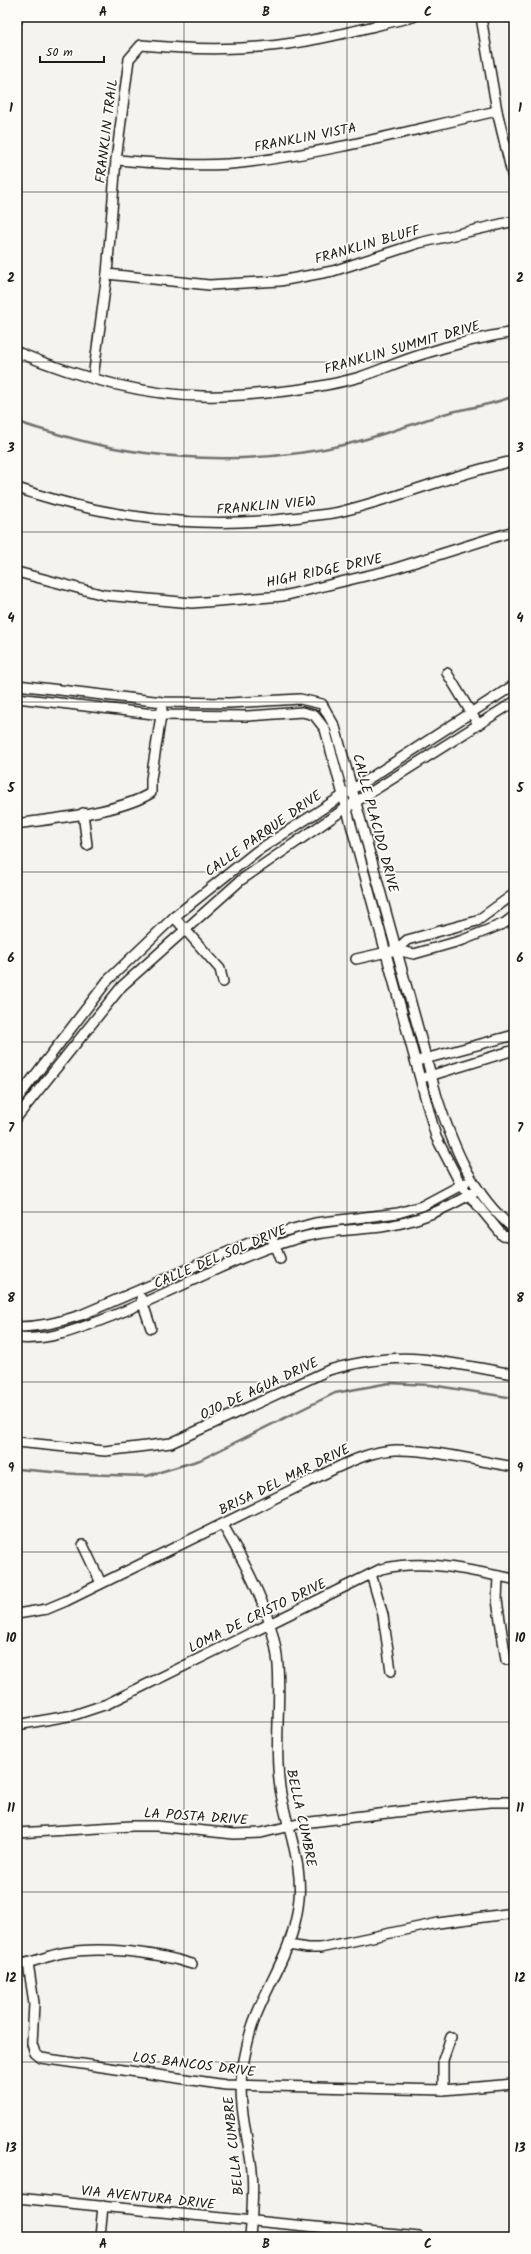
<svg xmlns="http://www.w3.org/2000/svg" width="531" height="2254" font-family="Kalam,sans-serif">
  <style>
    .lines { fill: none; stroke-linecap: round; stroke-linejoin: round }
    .stream { stroke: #72716f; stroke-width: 2.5 }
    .minor-casing { stroke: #1c1c1c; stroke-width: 12 }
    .minor { stroke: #fdfcf7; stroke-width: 9 }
    .grid { fill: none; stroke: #1c1c1c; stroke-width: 1; stroke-opacity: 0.55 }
    .labels { text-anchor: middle; stroke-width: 3.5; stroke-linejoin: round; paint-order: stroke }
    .street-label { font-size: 14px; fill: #1c1c1c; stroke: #fdfcf7 }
    .neatline { fill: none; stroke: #1c1c1c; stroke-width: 1.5 }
    .grid-label { font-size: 13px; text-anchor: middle; font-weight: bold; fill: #1c1c1c }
  </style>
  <rect width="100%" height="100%" fill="#f4f3ee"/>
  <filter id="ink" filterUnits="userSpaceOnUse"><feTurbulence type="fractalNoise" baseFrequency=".025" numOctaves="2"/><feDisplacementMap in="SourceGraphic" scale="8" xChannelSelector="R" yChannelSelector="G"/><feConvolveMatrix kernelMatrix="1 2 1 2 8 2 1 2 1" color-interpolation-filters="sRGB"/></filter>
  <g filter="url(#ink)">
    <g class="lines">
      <g class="stream">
        <path d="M17 421C30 427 44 430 57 434 150 462 254 466 348 444 380 436 412 424 444 414 467 408 492 405 514 396"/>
        <polyline points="17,1469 76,1474 147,1476 200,1460 335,1393 389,1383 431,1385 514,1398"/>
      </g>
      <defs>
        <g id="minor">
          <polyline points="481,17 497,111 514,182"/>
          <polyline points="17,21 17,17"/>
          <path d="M116 160C160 163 205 168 249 162 333 152 415 129 497 111"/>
          <polyline points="107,274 209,285 280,281 333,271 419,243 514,221"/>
          <path d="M17 352C75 376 139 395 202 396 229 397 259 394 286 391 311 388 336 384 360 377 381 370 400 361 420 355 451 345 482 337 514 332"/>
          <path d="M93 378 107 274 116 160 129 59 141 45C194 50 247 51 300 42 338 36 376 25 413 17"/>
          <path d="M17 488C108 519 205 530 301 517 314 515 329 515 343 511 401 497 456 473 514 461"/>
          <polyline points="17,572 104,595 192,603 283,596 390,570 514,531"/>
          <polyline points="447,673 478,724"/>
          <path d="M17 685 163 702 229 703 300 699 322 704 335 727 437 1097C453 1146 473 1196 514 1229"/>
          <polyline points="17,698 162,715 248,716 302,712 314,715 325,729 436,1137 461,1185 503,1236 514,1238"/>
          <polyline points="83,813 87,845"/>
          <path d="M17 824C56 818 118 813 151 793V779L162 709"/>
          <polyline points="174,917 220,969 223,982"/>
          <polyline points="396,950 407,940 477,921 514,894"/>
          <polyline points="356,959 396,950 414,954 463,940 505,923 514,916"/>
          <polyline points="421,1060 514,1035"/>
          <polyline points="426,1077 514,1050"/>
          <polyline points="17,1099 108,980 174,917 257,851 514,685"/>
          <polyline points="17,1117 122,986 241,880 346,808 514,702"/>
          <polyline points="273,1241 280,1259"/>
          <polyline points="141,1298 151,1328"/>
          <path d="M17 1327C40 1327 59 1322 81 1315L263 1237 315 1223 398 1213 422 1206 465 1183"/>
          <path d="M17 1338C49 1341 78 1329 107 1318 173 1293 235 1255 303 1237 329 1230 355 1230 381 1227 416 1222 444 1210 474 1192"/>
          <path d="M17 1442 105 1451 171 1443 329 1370C358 1362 389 1356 420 1359 451 1362 483 1369 514 1374"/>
          <path d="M223 1525C247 1567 274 1616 278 1665 281 1706 274 1747 280 1788 286 1828 305 1865 298 1907 292 1951 269 1981 254 2021 248 2037 245 2054 242 2071 238 2106 248 2137 252 2170 254 2193 252 2215 250 2237"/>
          <polyline points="83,1545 101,1583"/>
          <polyline points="371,1574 383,1615 391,1671"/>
          <polyline points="498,1576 497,1600 506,1660"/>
          <path d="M17 1614 47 1609 66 1601 334 1469C353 1460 373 1451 395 1450 429 1449 479 1461 514 1467"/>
          <path d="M17 1725 74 1715 107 1704 381 1569C427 1558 469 1571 514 1579"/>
          <polyline points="17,1833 132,1826 157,1826 234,1834 261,1833 302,1823 456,1805 491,1802 514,1802"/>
          <polyline points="289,1945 307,1948 320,1948 438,1923 514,1913"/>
          <polyline points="28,1963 34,2003 32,2044 35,2053 41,2058 226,2085 443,2090 514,2084"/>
          <path d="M17 1965C32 1963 47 1956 62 1953 100 1946 155 1952 192 1964"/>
          <polyline points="443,2090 443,2060 451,2037"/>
          <polyline points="17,2198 419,2237"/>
          <polyline points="100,2237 103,2206"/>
        </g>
      </defs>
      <use href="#minor" class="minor-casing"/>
      <use href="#minor" class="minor"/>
    </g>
  </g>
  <path class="grid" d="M184 17V2237M347 17V2237M17 192H514M17 362H514M17 532H514M17 702H514M17 872H514M17 1042H514M17 1212H514M17 1382H514M17 1552H514M17 1722H514M17 1892H514M17 2062H514"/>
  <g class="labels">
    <g class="street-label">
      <text transform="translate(106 131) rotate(-83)" y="5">FRANKLIN TRAIL</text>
      <text transform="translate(305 137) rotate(-11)" y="5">FRANKLIN VISTA</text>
      <text transform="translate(367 244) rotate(-16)" y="5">FRANKLIN BLUFF</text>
      <text transform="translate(402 347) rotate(-16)" y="5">FRANKLIN SUMMIT DRIVE</text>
      <text transform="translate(266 505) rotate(-5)" y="5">FRANKLIN VIEW</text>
      <text transform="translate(324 570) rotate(-12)" y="5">HIGH RIDGE DRIVE</text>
      <text transform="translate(376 823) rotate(75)" y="5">CALLE PLACIDO DRIVE</text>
      <text transform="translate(263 833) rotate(-35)" y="5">CALLE PARQUE DRIVE</text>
      <text transform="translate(220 1256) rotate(-23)" y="5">CALLE DEL SOL DRIVE</text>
      <text transform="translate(259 1388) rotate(-25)" y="5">OJO DE AGUA DRIVE</text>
      <text transform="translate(284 1479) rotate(-26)" y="5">BRISA DEL MAR DRIVE</text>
      <text transform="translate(257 1615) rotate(-26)" y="5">LOMA DE CRISTO DRIVE</text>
      <text transform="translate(196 1816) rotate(4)" y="5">LA POSTA DRIVE</text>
      <text transform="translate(302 1818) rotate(78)" y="5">BELLA CUMBRE</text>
      <text transform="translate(194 2064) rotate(7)" y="5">LOS BANCOS DRIVE</text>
      <text transform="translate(233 2146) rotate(-96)" y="5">BELLA CUMBRE</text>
      <text transform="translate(148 2197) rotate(6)" y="5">VIA AVENTURA DRIVE</text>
    </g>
  </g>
  <rect width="531" height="2254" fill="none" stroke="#fdfcf7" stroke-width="44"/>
  <path d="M40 56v6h64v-6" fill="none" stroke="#1c1c1c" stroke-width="2"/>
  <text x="46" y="56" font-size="12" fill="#1c1c1c" stroke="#fdfcf7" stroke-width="3" paint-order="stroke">50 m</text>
  <rect x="22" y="22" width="487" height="2210" class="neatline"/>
  <g class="grid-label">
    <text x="103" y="16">A</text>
    <text x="266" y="16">B</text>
    <text x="428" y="16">C</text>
    <text x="11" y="112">1</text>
    <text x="520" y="112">1</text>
    <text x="11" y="282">2</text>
    <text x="520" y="282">2</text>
    <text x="11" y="452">3</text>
    <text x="520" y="452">3</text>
    <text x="11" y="622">4</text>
    <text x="520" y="622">4</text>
    <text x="11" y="792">5</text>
    <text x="520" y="792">5</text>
    <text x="11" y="962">6</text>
    <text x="520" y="962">6</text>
    <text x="11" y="1132">7</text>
    <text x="520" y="1132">7</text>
    <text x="11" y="1302">8</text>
    <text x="520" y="1302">8</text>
    <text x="11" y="1472">9</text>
    <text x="520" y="1472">9</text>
    <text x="11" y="1642">10</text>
    <text x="520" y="1642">10</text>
    <text x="11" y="1812">11</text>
    <text x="520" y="1812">11</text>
    <text x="11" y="1982">12</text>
    <text x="520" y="1982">12</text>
    <text x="11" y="2152">13</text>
    <text x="520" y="2152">13</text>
    <text x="103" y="2248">A</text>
    <text x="266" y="2248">B</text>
    <text x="428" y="2248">C</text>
  </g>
</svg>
